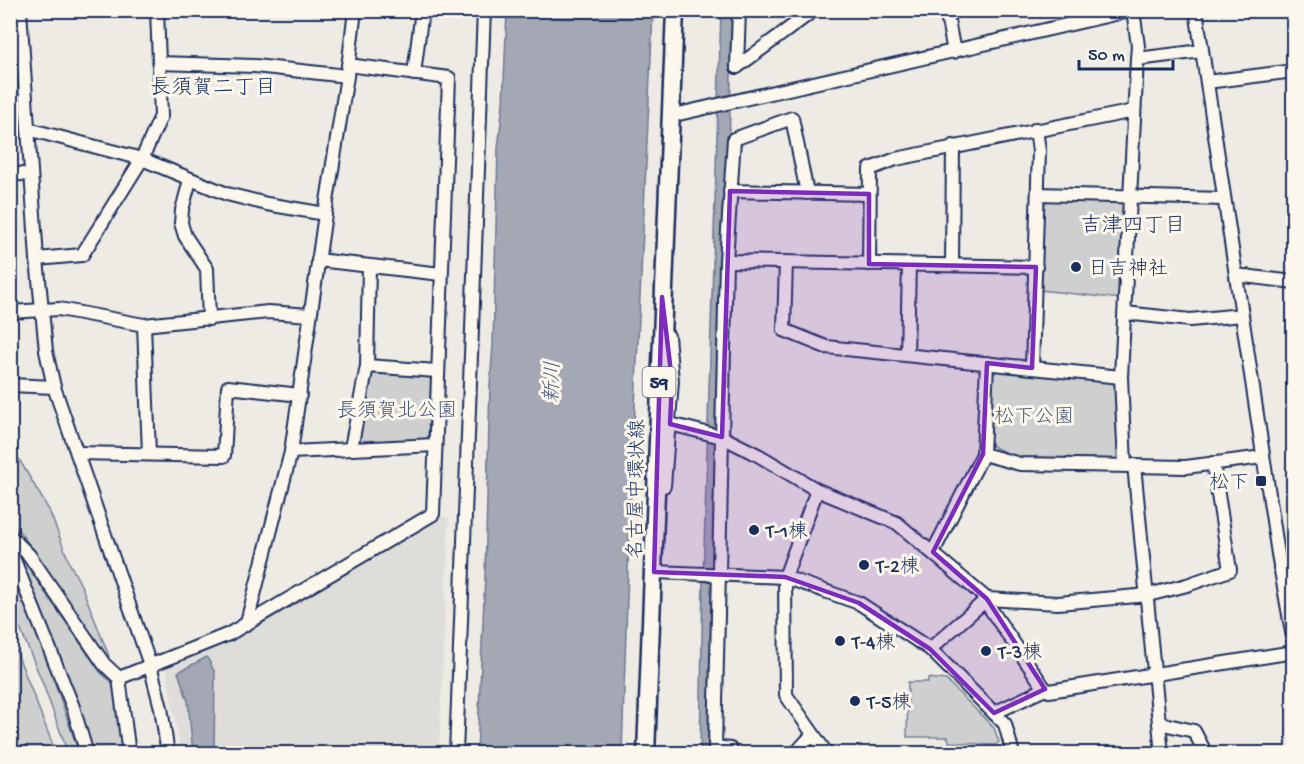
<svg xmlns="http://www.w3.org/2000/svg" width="1304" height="764" font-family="'Gochi Hand','Klee One',sans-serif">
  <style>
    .built { fill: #deddda }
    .green { fill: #cecfcf; stroke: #747f96; stroke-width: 1.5 }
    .water { fill: #a3a8b4; stroke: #6d7892; stroke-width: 1.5 }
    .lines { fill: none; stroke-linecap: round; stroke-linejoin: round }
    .minor-casing { stroke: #1b2f5e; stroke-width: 16 }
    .major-casing { stroke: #1b2f5e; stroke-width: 21 }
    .minor { stroke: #fbf7ec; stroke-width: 12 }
    .major { stroke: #fbf7ec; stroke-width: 16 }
    .marked { fill: #7b2cbf; fill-opacity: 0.2; stroke: #7b2cbf; stroke-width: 4.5; stroke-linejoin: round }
    .poi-dot { fill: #1b2f5e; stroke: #fbf7ec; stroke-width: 2 }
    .labels { text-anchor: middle; stroke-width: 6; stroke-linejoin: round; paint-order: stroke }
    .shield { fill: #fbf7ec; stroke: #5e6b89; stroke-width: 1.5 }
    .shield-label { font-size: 18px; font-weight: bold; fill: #1b2f5e }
    .poi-label { font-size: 20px; fill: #1b2f5e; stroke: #fbf7ec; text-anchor: start }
    .park-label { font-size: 20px; fill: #48577a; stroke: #fbf7ec }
    .street-label { font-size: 20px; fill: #1b2f5e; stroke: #fbf7ec }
    .neighbourhood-label { font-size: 21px; fill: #1b2f5e; stroke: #fbf7ec }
    .water-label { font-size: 21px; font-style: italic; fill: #445378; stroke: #fbf7ec }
  </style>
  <rect width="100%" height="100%" fill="#eeebe4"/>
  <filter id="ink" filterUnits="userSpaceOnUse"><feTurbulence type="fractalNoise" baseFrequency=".0167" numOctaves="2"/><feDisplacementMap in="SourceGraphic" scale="12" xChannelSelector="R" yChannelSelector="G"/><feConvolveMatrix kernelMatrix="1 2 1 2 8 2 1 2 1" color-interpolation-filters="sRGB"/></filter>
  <g filter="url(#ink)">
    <polygon class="built" points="437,517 449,518 439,753 181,753 166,669 242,634 256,623"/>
    <g class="green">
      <polygon points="1047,201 1122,202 1126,206 1121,299 1040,290 1043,205"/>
      <polygon points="998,370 1112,381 1117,386 1121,455 1117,459 1015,457 990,445 993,375"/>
      <polygon points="375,372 427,375 431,380 428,438 424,440 364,444 359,439 370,377"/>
      <polygon points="10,444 49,510 70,564 82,587 109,656 105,657 38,556 19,531 11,525"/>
      <polygon points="11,543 101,673 114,684 124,753 92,753"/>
      <polygon points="10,572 44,651 79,753 68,753 42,681 11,607"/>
      <polygon points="10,635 56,753 11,753"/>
      <polygon points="928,678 946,680 994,728 999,742 995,745 949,742 948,737 907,737 908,682 928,682"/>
    </g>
    <g class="water">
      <polygon points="733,10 711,753 700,754 703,579 721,11"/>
      <polygon points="507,11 653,11 629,537 622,753 477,753 485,577 490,384 493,345 498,149 503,104"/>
      <polygon points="207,657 215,673 214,753 193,753 188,701 178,672"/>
    </g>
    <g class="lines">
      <defs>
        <g id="minor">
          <polyline points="20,10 37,259 46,351 54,387 150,665 161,708 168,754"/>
          <polyline points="946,10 954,52"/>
          <polyline points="1133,10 1138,46 1137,59"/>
          <polyline points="1196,10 1278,554 1294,643"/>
          <polyline points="159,63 255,66 347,76"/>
          <polyline points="737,67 814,10"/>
          <polyline points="737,67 739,10"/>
          <polyline points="414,74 422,10"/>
          <polyline points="1207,82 1294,71"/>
          <polyline points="670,116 1132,10"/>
          <polyline points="28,129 142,159 227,194 267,204 325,214"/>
          <polyline points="10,173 31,175"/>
          <polyline points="190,180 182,210 181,223 185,236 207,269 209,319"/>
          <polyline points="730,191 869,194"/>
          <polyline points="1038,194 1224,199"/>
          <polyline points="37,259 82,255 142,159 161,116 157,10"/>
          <polyline points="318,260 441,274"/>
          <polyline points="726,261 1036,267"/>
          <polyline points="786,262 784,330 826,347 1121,377"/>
          <polyline points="869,264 870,169 896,159 1134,111"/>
          <polyline points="952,265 953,146"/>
          <polyline points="1236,275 1294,282"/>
          <polyline points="10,312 59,309 144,325 268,312 310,315"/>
          <polyline points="1125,313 1190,320 1242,315"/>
          <polyline points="144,325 149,454"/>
          <polyline points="907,355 909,264"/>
          <polyline points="987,363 983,454 1020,464 1186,467 1263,457"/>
          <polyline points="367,366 437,371"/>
          <polyline points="1032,368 1039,151 1036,129"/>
          <polyline points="10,385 54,387"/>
          <polyline points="670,424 722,437 758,455 817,490 897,523 987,599"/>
          <polyline points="351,448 367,366 369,266"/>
          <polyline points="291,452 435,445"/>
          <polyline points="77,453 224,456 228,387 300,395"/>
          <polyline points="1125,465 1121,377 1137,59 1202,51"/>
          <polyline points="1134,465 1162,754"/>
          <polyline points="664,486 672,381 668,336"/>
          <polyline points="817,490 785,577 786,695 827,754"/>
          <polyline points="10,536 29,555 104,664 119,678 129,754"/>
          <polyline points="10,550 73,707 87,754"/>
          <polyline points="933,552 983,454"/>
          <polyline points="1280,568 1294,570"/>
          <polyline points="654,572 785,577 859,603 930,649 1005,724 1013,754"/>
          <polyline points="985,601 1045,689 994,713"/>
          <polyline points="247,622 291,452 325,214 347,76 355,10"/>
          <polyline points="930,649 987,599 1058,603 1148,595 1187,585 1230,570 1213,463"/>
          <polyline points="119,678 229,634 433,514 449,78 348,65"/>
          <polyline points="1045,689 1049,691 1294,652"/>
          <polyline points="1159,723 1194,731 1206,754"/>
          <polyline points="456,754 484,10"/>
          <polyline points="732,754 730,749 715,747 726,261 734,139 792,118 807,193"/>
          <polyline points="795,754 813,734"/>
        </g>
        <path id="major" d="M646 754C657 506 663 258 675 10"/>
      </defs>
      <use href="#minor" class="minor-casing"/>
      <use href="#major" class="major-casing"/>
      <use href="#minor" class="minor"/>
      <use href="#major" class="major"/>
    </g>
  </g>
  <path class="marked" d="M730 191 869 194V264L1036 267 1032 368 987 363 983 454 933 552 987 599 1045 689 994 713 930 649 859 603 785 577 654 572 662 297 672 381 670 424 722 437Z"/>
  <g class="poi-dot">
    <circle cx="1076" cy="267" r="6"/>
    <rect x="1255" y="475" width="12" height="12" rx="3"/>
    <circle cx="754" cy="530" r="6"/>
    <circle cx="864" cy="565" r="6"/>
    <circle cx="840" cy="641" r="6"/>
    <circle cx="986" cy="651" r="6"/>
    <circle cx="855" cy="701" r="6"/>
  </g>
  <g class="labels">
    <rect class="shield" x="642.5" y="367" width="33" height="30" rx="4.5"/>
    <g class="shield-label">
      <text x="659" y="388">59</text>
    </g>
    <g class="poi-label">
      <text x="1088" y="274">日吉神社</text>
      <text x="1249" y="488" text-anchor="end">松下</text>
      <text x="766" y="537">T-1棟</text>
      <text x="876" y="572">T-2棟</text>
      <text x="852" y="648">T-4棟</text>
      <text x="998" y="658">T-3棟</text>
      <text x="867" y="708">T-5棟</text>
    </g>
    <g class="park-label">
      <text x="397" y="416">長須賀北公園</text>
      <text x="1034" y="422">松下公園</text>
    </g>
    <g class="street-label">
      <text transform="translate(635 489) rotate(-89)" y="7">名古屋中環状線</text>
    </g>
    <g class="neighbourhood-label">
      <text x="213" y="93">長須賀二丁目</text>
      <text x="1133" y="231">吉津四丁目</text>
    </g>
    <g class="water-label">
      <text transform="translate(551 382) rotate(-88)" y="7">新川</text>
    </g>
  </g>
  <rect width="1304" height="764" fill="none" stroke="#fbf7ec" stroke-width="36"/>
  <rect x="18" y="18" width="1268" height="728" fill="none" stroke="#1b2f5e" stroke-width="2" filter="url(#ink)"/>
  <path d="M1079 60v9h94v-9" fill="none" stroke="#1b2f5e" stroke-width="3"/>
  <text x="1088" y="60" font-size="18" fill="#1b2f5e" stroke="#fbf7ec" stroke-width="4.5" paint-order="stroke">50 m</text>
</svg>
